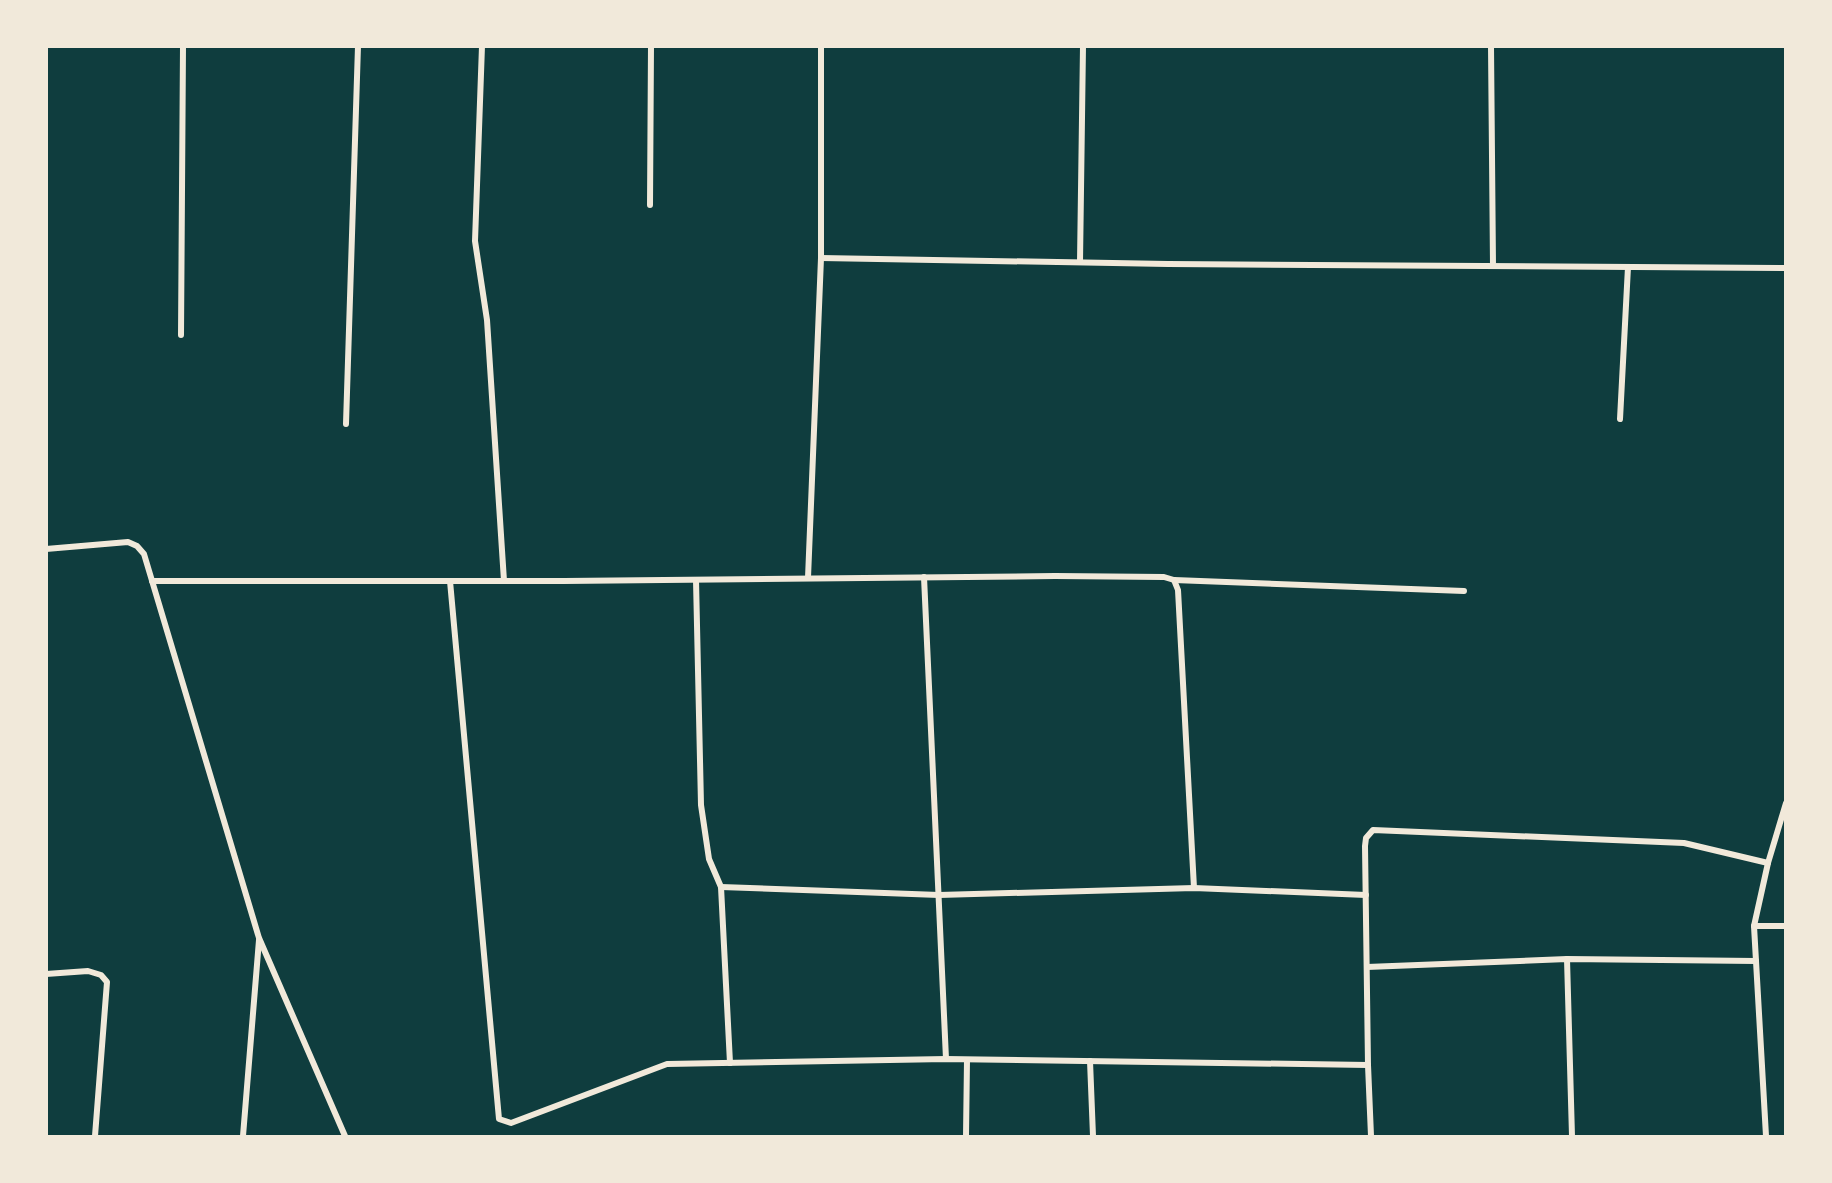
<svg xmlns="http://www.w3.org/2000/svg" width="1832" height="1183" font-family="Quicksand,sans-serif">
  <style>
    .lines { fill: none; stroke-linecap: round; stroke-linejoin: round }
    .minor { stroke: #f1e9da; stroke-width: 6 }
  </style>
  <rect width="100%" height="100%" fill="#0f3d3e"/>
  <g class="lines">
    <g class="minor">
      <polyline points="482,46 475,241 487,320 504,581"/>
      <polyline points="1491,46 1493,266"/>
      <polyline points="650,205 651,46"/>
      <polyline points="821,258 1168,264 1786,268"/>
      <polyline points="1080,262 1083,46"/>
      <polyline points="181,335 183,46"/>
      <polyline points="1620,419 1628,267"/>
      <polyline points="346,424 358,46"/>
      <polyline points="46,549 128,542 137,546 144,554 259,938 345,1136"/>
      <polyline points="924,577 946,1059"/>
      <polyline points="808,578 821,258 821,46"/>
      <polyline points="696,580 701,805 709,859 721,887 730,1063"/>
      <polyline points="1174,580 1178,590 1194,888"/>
      <polyline points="152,581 564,581 1055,576 1164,577 1174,580 1464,591"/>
      <polyline points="450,581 499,1119 511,1123 667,1064 946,1059 1368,1065"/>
      <polyline points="721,887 939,895 1194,888 1366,895"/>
      <polyline points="1754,926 1786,926"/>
      <polyline points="1567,959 1572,1136"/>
      <polyline points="1367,967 1567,959 1756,961"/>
      <polyline points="46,974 88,971 101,975 107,982 95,1136"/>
      <polyline points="1090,1061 1093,1136"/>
      <polyline points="243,1136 259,940"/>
      <polyline points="966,1136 967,1060"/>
      <polyline points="1371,1136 1368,1065 1365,846 1366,838 1373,830 1684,843 1768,863"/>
      <polyline points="1766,1136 1754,926 1768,863 1786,803"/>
    </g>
  </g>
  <rect width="1832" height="1183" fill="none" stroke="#f1e9da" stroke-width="96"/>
</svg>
